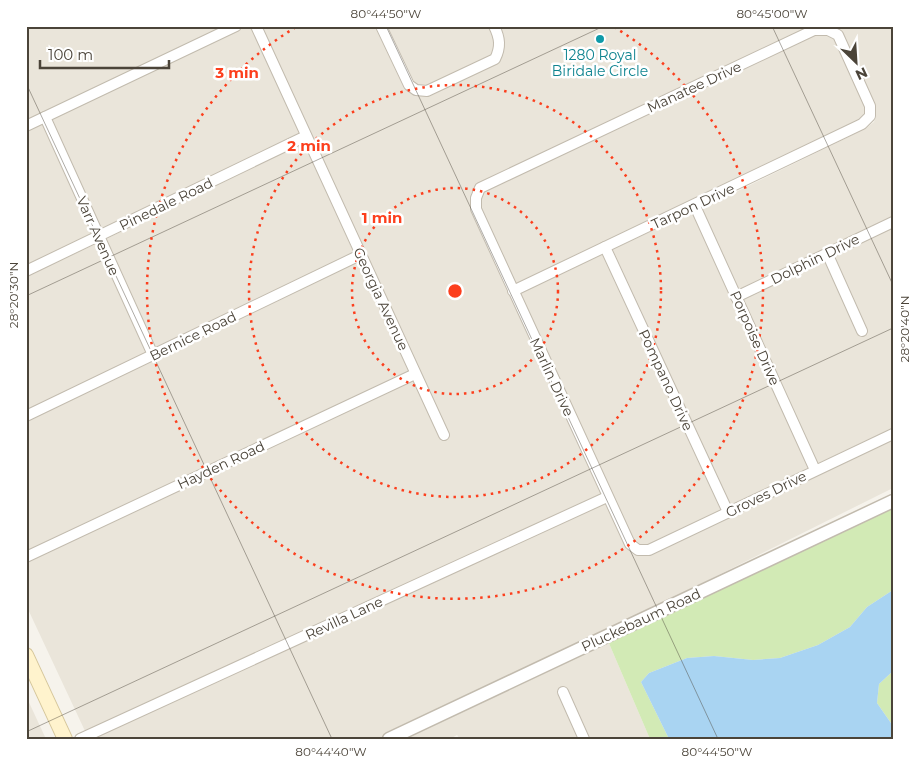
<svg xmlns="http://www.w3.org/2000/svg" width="919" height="765" font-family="Montserrat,sans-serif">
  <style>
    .residential { fill: #eae5da }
    .green { fill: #d2eab5 }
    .water { fill: #a9d4f2 }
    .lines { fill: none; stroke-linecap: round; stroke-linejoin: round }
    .minor-casing { stroke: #c2bbae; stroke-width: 12 }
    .tertiary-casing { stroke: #c2bbae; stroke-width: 15 }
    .secondary-casing { stroke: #d6c79b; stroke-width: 16 }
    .minor { stroke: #fff; stroke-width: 10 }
    .tertiary { stroke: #fff; stroke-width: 12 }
    .secondary { stroke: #fff3cd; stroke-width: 14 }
    .ticks { fill: none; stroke: #4b4439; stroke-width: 1; stroke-opacity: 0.45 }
    .ring { fill: none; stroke: #fc3f1d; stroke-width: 2.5; stroke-dasharray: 2.5 5 }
    .culture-dot { fill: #0f9aa8; stroke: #fff; stroke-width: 2 }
    .labels { text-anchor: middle; stroke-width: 5; stroke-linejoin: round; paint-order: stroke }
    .culture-label { font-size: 14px; fill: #0d838f; stroke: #fff }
    .street-label { font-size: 14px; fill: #4b4439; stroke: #fff }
    .centre { fill: #fc3f1d; stroke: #fff; stroke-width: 2.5 }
    .ring-label { font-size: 15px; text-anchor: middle; font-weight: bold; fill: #fc3f1d; stroke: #fff; stroke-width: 5; stroke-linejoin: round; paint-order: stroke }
    .neatline { fill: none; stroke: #4b4439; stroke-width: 2 }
    .ticks-label { font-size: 12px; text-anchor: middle; fill: #4b4439 }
  </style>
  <rect width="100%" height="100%" fill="#f6f3ec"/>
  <g class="residential">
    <polygon points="26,26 224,26 26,120"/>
    <polygon points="248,26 251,26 300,133 100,231 51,119"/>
    <polygon points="261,26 376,26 405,87 416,95 427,96 497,63 504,50 504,36 499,26 811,26 471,193 472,210 601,494 85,731 26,605 26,562 413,380 441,441 449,438"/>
    <polygon points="385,26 490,26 495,37 495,48 492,55 426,86 418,86 412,81"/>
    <polygon points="832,26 893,26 893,216 738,290 701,209 865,129 874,122 876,117"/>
    <polygon points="815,35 827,35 835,39 866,107 866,114 860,120 515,285 480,208 480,200 484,192"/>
    <polygon points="43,123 92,234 26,265 26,131"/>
    <polygon points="304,142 354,253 154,349 104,240"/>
    <polygon points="693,212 809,468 729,506 611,250"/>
    <polygon points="893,227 893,428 817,464 742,299 825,260 860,337 868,334 833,256"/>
    <polygon points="96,244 147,353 26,410 26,276"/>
    <polygon points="603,254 722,510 648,545 639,545 633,541 519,294"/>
    <polygon points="358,262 409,371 26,551 26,421"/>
    <polygon points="893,439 893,488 624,622 377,739 92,739 606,503 626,546 634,555 640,556 651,554"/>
    <polygon points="608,641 650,739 589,739 564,686 557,690 579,739 460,739 457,735 450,739 400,739"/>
    <polygon points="26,696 46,739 26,739"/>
  </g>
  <g class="green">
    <polygon points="893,506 893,590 867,607 850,627 818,645 780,658 753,660 714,656 687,658 649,673 641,682 669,739 650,739 608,641"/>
    <polygon points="893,671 893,726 877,703 879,684"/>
  </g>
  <polygon class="water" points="893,590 893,671 879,684 877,703 893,726 893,739 669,739 641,682 649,673 687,658 714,656 753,660 780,658 818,645 850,627 867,607"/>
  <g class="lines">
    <defs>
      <g id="minor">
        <polyline points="256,26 444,435"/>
        <path d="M381 26 409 85 416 90 427 91 495 59C501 47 500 38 494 26"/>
        <polyline points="45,117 153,355"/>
        <polyline points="26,126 236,26"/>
        <polyline points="695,206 815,470"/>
        <polyline points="605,247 728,512"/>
        <polyline points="827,253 862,331"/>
        <polyline points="26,271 306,136"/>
        <polyline points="513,291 862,124 870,116 870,106 838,35 828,30 814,30 480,188 476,198 476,209 630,544 638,550 649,550 893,434"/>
        <polyline points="736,297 893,222"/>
        <polyline points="26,416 360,255"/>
        <polyline points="26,557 415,374"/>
        <polyline points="563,692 584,739"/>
        <polyline points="80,739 607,497"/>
      </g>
      <polyline id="tertiary" points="389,739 893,501"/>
      <polyline id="secondary" points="26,655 65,739"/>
    </defs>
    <use href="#minor" class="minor-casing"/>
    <use href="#tertiary" class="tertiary-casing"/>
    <use href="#secondary" class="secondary-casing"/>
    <use href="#minor" class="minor"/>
    <use href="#tertiary" class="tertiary"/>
    <use href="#secondary" class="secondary"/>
  </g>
  <path class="ticks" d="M386 26 718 739M772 26 893 285M26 83 332 739M26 296 604 26M26 732 893 328"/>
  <g class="ring">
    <circle cx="455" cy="291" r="103"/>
    <circle cx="455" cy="291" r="206"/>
    <path d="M614 27A308 308 0 1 1 296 27"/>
  </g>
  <circle class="culture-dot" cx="600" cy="39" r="5"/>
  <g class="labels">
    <g class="culture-label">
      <text x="600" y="60">1280 Royal<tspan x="600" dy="16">Biridale Circle</tspan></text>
    </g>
    <g class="street-label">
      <text transform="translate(694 87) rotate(-25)" y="5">Manatee Drive</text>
      <text transform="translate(166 204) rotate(-26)" y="5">Pinedale Road</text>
      <text transform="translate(693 206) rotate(-25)" y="5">Tarpon Drive</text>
      <text transform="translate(98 236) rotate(66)" y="5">Varr Avenue</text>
      <text transform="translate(815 259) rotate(-26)" y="5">Dolphin Drive</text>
      <text transform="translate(381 299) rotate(65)" y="5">Georgia Avenue</text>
      <text transform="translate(193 336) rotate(-26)" y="5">Bernice Road</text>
      <text transform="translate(755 338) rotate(66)" y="5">Porpoise Drive</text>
      <text transform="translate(552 377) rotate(65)" y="5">Marlin Drive</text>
      <text transform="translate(666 380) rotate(65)" y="5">Pompano Drive</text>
      <text transform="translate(221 465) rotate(-25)" y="5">Hayden Road</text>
      <text transform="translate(766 494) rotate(-26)" y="5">Groves Drive</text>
      <text transform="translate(344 618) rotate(-25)" y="5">Revilla Lane</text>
      <text transform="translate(641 620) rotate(-25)" y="5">Pluckebaum Road</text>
    </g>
  </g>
  <circle cx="455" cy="291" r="8" class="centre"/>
  <g class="ring-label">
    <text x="237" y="78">3 min</text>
    <text x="309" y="151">2 min</text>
    <text x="382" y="223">1 min</text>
  </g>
  <rect width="919" height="765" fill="none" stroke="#ffffff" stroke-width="55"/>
  <g transform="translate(856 62) rotate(155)" stroke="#ffffff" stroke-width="4" paint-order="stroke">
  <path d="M0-4L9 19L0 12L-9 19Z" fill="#4b4439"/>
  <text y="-8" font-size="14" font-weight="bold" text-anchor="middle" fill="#4b4439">N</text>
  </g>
  <path d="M40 60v8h129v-8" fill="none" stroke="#4b4439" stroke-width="2.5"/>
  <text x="48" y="60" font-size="15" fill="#4b4439" stroke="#ffffff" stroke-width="4" paint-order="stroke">100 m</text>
  <rect x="28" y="28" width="864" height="710" class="neatline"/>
  <g class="ticks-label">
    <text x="386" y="18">80°44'50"W</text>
    <text x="772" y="18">80°45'00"W</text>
    <text transform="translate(14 295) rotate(-90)" y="4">28°20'30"N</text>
    <text transform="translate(905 329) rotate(-90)" y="4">28°20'40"N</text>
    <text x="331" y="756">80°44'40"W</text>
    <text x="717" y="756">80°44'50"W</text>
  </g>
</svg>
